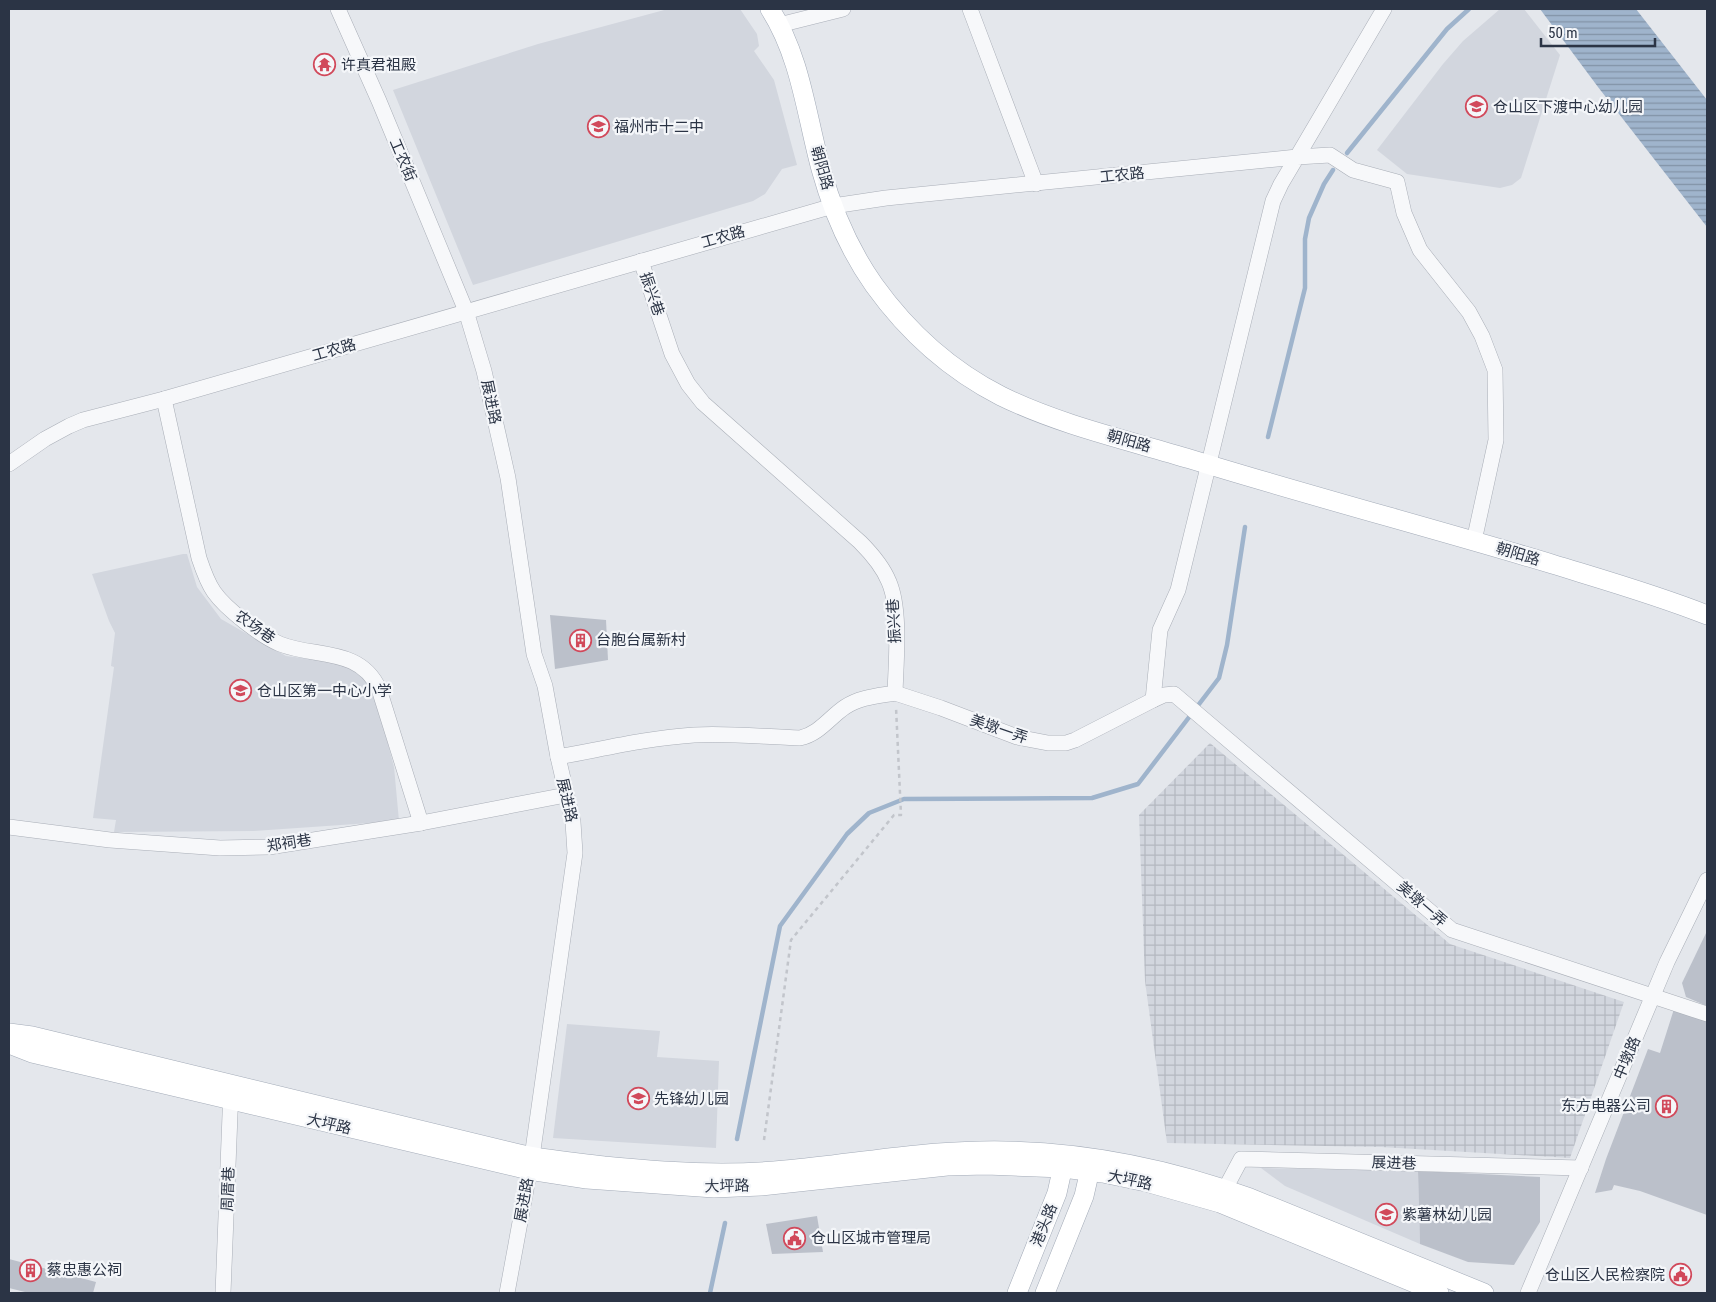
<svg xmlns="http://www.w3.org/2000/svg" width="1716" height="1302" font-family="'Roboto Condensed','Noto Sans SC',sans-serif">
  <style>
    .built { fill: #d2d6de }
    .industrial { fill: url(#industrial-grid) }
    .water { fill: url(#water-rules) }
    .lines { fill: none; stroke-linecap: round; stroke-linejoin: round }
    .stream { stroke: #9fb4cc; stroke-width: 4.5 }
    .building { fill: #bbc0ca }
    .minor-casing { stroke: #a9aeb7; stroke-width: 16 }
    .major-casing { stroke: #a3abb8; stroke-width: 20 }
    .path { stroke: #c2c5cb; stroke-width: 2.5; stroke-dasharray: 4 4; stroke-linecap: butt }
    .minor { stroke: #f7f8fa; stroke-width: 15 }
    .major { stroke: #fff; stroke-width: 19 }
    .labels { text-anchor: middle; stroke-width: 4.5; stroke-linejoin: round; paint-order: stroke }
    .poi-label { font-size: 15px; fill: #2b3445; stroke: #f4f6f9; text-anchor: start }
    .street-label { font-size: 15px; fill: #2b3445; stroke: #f4f6f9 }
  </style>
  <defs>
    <pattern id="industrial-grid" width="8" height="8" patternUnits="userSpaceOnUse" patternTransform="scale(1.25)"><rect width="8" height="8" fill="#d2d6de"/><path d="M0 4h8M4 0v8" fill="none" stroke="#b4b8c0"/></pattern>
    <pattern id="water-rules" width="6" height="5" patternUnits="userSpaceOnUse" patternTransform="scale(1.25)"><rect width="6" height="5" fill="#9fb4cc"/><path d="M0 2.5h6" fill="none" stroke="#8293a7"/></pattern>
  </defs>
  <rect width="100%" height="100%" fill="#e4e7ec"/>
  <g class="built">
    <polygon points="668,9 740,9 757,34 759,46 754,51 774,80 797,165 782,169 765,194 753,201 473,285 393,90 538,44"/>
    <polygon points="1500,9 1524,9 1560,55 1521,178 1512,185 1500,188 1407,174 1377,150 1443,64 1463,41"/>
    <polygon points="183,554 187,554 197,587 221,619 286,656 345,663 354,668 366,681 377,701 394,767 399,821 254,831 114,832 116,820 93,818 114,667 111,666 115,633 109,621 92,574"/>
    <polygon points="567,1024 660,1031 657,1057 719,1061 716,1148 553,1138"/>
    <polygon points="1261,1168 1418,1171 1420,1244 1285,1186"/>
  </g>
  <polygon class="industrial" points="1210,743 1450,944 1624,1002 1570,1158 1381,1147 1167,1143 1145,981 1139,815"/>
  <polygon class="water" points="1540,9 1636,9 1707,100 1707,227 1598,87"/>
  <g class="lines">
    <g class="stream">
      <polyline points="1347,153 1447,29 1469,9"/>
      <polyline points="1268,437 1305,288 1305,239 1309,218 1324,184 1333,170"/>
      <polyline points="737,1139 780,926 847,834 869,813 904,799 1092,798 1138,784 1219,678 1227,645 1245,527"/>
      <polyline points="710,1293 725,1223"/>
    </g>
  </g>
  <g class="building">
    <polygon points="550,615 606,620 608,660 555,669"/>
    <polygon points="1707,931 1707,1006 1686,997 1682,983"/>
    <polygon points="1674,1009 1707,1020 1707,1215 1640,1191 1614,1185 1612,1190 1595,1193 1606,1159 1648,1049 1660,1053"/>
    <polygon points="1418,1171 1540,1177 1540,1222 1514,1265 1468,1262 1420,1244"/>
    <polygon points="817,1216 823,1252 772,1254 766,1224"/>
    <polygon points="9,1259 96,1282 93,1293 29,1293 9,1288"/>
  </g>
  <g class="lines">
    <defs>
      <g id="minor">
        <polyline points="338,9 379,101 466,311 484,371 508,478 534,654 545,686 558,757 573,822 575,853 532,1157 507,1293"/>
        <polyline points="970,9 1036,184"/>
        <polyline points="779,25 843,9"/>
        <path d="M164 399 199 558C203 570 207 582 214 592 226 609 261 636 280 644 315 658 360 647 379 689L421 823"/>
        <polyline points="9,464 45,439 69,426 83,420 164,399 833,206 886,198 1297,157 1384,9"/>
        <polyline points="895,693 941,708 1017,737 1048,743 1066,743 1075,740 1153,700 1164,695 1174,694 1452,930 1707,1014"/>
        <polyline points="1153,700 1160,630 1178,590 1273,201 1281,184 1297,157 1330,155 1353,170 1397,182 1404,213 1420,250 1469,312 1482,336 1495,370 1496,440 1474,541"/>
        <path d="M558 757C603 749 648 738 694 735 729 733 765 737 800 738 819 734 830 717 845 707 860 697 878 696 895 693 896 662 901 610 889 582 883 567 872 554 860 542L703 403 688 384 672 354 641 261"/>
        <polyline points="9,827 110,840 220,848 269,847 421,823 566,795"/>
        <polyline points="1225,1189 1241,1159 1581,1168"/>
        <polyline points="223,1293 231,1089"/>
        <polyline points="1528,1293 1667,962 1707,880"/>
      </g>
      <g id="major">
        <path d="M770 9C801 58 806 114 821 169 832 209 850 251 874 285 907 331 950 370 1001 396 1060 425 1127 440 1190 459 1310 496 1432 528 1552 564 1604 580 1657 595 1707 615"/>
        <path d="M9 1033 32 1036 515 1153C544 1160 574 1162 604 1166 664 1172 725 1176 785 1170 850 1164 915 1152 980 1151 1072 1149 1164 1167 1250 1198L1484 1293"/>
        <polyline points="9,1044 32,1053 529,1170 587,1179 714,1188 761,1186 947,1166 986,1165 1063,1168 1103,1173 1146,1182 1220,1203 1439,1293"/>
        <polyline points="1017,1293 1057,1193 1065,1157"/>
        <polyline points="1045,1293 1084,1196 1092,1161"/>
      </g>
    </defs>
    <use href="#minor" class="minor-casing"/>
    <use href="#major" class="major-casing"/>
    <polyline class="path" points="764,1140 791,940 894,815 901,815 896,707"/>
    <use href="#minor" class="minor"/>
    <use href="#major" class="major"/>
  </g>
  <defs>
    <symbol id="temple-ring" viewBox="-11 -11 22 22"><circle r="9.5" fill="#f4f6f9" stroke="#d1495b" stroke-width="1.5"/><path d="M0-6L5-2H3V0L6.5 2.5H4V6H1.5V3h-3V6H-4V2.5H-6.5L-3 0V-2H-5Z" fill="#d1495b"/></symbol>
    <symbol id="school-ring" viewBox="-11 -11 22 22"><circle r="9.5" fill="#f4f6f9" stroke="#d1495b" stroke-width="1.5"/><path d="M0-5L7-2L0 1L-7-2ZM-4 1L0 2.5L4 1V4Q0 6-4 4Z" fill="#d1495b"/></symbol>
    <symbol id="building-ring" viewBox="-11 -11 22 22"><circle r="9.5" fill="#f4f6f9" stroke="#d1495b" stroke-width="1.5"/><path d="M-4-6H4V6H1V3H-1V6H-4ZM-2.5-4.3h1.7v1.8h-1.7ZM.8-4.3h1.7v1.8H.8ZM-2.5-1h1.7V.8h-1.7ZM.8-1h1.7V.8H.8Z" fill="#d1495b"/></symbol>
    <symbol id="civic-ring" viewBox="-11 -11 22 22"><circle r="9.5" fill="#f4f6f9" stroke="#d1495b" stroke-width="1.5"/><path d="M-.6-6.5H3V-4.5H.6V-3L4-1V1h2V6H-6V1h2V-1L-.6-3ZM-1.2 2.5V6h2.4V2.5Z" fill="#d1495b"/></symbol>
  </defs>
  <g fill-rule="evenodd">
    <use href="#temple-ring" x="312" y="52" width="25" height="25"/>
    <use href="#school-ring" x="1464" y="94" width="25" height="25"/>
    <use href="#school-ring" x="586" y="114" width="25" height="25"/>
    <use href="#building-ring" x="568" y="628" width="25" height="25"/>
    <use href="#school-ring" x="228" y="678" width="25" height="25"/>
    <use href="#school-ring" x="626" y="1086" width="25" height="25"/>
    <use href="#building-ring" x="1654" y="1094" width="25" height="25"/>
    <use href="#school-ring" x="1374" y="1202" width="25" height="25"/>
    <use href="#civic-ring" x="782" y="1226" width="25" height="25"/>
    <use href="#building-ring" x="18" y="1258" width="25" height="25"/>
    <use href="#civic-ring" x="1668" y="1262" width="25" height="25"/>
  </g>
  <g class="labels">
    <g class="poi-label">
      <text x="341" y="70">许真君祖殿</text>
      <text x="1493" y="112">仓山区下渡中心幼儿园</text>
      <text x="614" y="132">福州市十二中</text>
      <text x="596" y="645">台胞台属新村</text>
      <text x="257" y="696">仓山区第一中心小学</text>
      <text x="654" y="1104">先锋幼儿园</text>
      <text x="1651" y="1111" text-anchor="end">东方电器公司</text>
      <text x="1402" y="1220">紫薯林幼儿园</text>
      <text x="811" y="1243">仓山区城市管理局</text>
      <text x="47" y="1275">蔡忠惠公祠</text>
      <text x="1665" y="1280" text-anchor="end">仓山区人民检察院</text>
    </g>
    <g class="street-label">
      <text transform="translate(403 160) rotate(67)" y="5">工农街</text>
      <text transform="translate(822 168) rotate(74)" y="5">朝阳路</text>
      <text transform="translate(1122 175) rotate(-6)" y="5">工农路</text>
      <text transform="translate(723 237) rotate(-16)" y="5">工农路</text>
      <text transform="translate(652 294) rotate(71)" y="5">振兴巷</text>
      <text transform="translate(334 350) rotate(-16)" y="5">工农路</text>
      <text transform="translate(491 402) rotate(78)" y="5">展进路</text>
      <text transform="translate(1129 441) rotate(16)" y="5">朝阳路</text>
      <text transform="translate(1518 554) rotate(17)" y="5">朝阳路</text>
      <text transform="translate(894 621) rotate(-93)" y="5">振兴巷</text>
      <text transform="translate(255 627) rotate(35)" y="5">农场巷</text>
      <text transform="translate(999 729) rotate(19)" y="5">美墩一弄</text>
      <text transform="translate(567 800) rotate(77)" y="5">展进路</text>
      <text transform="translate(289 843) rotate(-9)" y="5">郑祠巷</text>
      <text transform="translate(1422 904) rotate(41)" y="5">美墩一弄</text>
      <text transform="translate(1627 1058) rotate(-67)" y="5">中墩路</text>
      <text transform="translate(329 1124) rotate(13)" y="5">大坪路</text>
      <text transform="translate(1394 1163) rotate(2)" y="5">展进巷</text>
      <text transform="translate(1130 1180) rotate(12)" y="5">大坪路</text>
      <text transform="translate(727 1186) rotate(-1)" y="5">大坪路</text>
      <text transform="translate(228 1189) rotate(-88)" y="5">周厝巷</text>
      <text transform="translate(524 1200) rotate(-80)" y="5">展进路</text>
      <text transform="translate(1044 1225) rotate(-68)" y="5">港头路</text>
    </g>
  </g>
  <rect width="1716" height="1302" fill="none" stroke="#2b3445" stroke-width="20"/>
  <path d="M1541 38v8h114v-8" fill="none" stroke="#2b3445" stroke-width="2.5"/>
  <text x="1548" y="38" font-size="15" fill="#2b3445" stroke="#f4f6f9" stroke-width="4" paint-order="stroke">50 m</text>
</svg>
